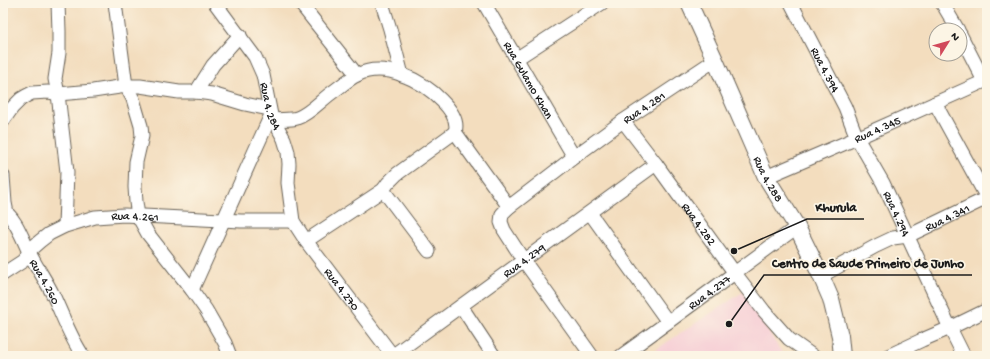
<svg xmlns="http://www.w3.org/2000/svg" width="990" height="359" font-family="'Gochi Hand',sans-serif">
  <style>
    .built { fill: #f6cfd6 }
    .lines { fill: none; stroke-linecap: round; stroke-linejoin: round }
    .minor-casing { stroke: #676055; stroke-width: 15 }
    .tertiary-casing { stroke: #676055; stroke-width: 18 }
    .minor { stroke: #fff; stroke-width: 13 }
    .tertiary { stroke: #fff; stroke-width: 16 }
    .labels { text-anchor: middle; stroke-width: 3.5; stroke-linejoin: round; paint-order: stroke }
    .street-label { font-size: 12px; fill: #1c1c1c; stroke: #fcf5e5 }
    .leader { fill: none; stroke: #1c1c1c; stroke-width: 1.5 }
    .callout-dot { fill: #1c1c1c; stroke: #fcf5e5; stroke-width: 1.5 }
    .callout-label { font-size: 13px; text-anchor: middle; font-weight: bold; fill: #1c1c1c; stroke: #fcf5e5; stroke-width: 3.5; stroke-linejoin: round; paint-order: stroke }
  </style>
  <rect width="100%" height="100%" fill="#fcf5e5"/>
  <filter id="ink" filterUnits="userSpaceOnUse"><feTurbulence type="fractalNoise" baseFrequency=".025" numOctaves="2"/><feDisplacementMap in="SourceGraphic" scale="8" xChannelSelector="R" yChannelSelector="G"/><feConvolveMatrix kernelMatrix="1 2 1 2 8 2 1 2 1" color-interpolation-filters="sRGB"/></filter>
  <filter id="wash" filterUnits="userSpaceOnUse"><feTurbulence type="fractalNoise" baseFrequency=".012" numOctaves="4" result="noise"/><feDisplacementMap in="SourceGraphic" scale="16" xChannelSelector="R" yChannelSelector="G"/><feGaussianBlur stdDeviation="0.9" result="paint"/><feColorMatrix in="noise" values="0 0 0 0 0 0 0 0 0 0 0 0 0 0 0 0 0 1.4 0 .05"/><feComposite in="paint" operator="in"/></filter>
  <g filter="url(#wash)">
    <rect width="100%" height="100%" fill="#f3ddbe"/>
    <polygon class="built" points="743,292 784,356 646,356"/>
  </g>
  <g filter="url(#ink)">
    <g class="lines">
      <defs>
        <g id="minor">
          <polyline points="58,3 59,31 59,53 55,79 58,94 67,172 65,226"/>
          <polyline points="115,3 126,86 133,99 141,126 142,136 136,162 135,187 136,202 138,216 148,234 192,290 206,310 225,343 230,356"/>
          <path id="s1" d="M215 3 255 57 263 75 271 115 284 139 288 152 289 164 288 183 293 221 306 241 393 356"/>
          <polyline points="300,3 357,75"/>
          <polyline points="382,3 390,29 402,75"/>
          <path id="s2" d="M484 3 574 157"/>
          <path id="s3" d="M791 3 845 107 857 138 883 183 950 328 964 356"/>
          <polyline points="942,3 958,30"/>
          <polyline points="960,34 984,81"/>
          <polyline points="516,59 602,3"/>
          <polyline points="196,92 213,65 240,35"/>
          <polyline points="935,103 987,198"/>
          <path d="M273 120C281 119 290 120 297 118 311 113 322 99 334 91 341 86 349 79 357 75 385 61 422 80 442 101 450 109 459 120 455 132L509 207"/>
          <polyline points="3,121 12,108 21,99 26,96 32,93 48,92 58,94 93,91 126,86 140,86 179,92 196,92 212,94 245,104 269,109"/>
          <path id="s4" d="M623 121 656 164 734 272 764 311 789 339 813 356"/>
          <polyline points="3,176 5,203 7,213"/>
          <path id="s5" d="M766 177 857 138 987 80"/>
          <polyline points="383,190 429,251"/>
          <path id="s6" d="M3 211C15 216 23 240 29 252 36 267 46 280 53 295 63 316 70 337 83 356"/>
          <polyline points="590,213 668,322"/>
          <polyline points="306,241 383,190 388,183 397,174 455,132"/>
          <path id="s7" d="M3 274 23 261 32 248 40 241 49 234 65 226 95 217 124 215 241 221H293"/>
          <path id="s8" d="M821 276 876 246 893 238 908 236 987 198"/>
          <polyline points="192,290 271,115"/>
          <polyline points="461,306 494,356"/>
          <path id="s9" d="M392 356 656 164"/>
          <path id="s10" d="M592 356 524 261 504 230 501 222 502 214 509 207 574 157 623 121 715 60"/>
          <path id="s11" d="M621 356C680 314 738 270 797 227"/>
          <polyline points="888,356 922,340 950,328 987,310"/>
        </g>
        <g id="tertiary">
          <path id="s12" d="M689 3 715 60 766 177 797 227 821 276 831 299 840 336 842 356"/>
        </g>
      </defs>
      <use href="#minor" class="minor-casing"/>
      <use href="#tertiary" class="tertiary-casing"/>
      <use href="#minor" class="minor"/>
      <use href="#tertiary" class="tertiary"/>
    </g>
  </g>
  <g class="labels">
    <g class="street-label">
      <text dy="4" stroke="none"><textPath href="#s3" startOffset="75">Rua 4.394</textPath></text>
      <text dy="4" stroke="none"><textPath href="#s2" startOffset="89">Rua Gulamo Khan</textPath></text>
      <text dy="4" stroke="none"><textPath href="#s1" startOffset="119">Rua 4.284</textPath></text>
      <text dy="4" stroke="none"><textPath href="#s10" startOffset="348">Rua 4.281</textPath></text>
      <text dy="4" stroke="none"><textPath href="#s5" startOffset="121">Rua 4.345</textPath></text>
      <text dy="4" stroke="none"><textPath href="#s12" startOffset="193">Rua 4.288</textPath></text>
      <text dy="4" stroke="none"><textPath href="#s3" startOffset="236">Rua 4.294</textPath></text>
      <text dy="4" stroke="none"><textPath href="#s7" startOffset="151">Rua 4.261</textPath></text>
      <text dy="4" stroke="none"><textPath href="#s8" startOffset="140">Rua 4.341</textPath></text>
      <text dy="4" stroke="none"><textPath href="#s4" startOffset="128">Rua 4.282</textPath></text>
      <text dy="4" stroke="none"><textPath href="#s9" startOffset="163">Rua 4.279</textPath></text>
      <text dy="4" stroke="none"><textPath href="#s6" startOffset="83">Rua 4.260</textPath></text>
      <text dy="4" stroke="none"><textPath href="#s1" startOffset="322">Rua 4.270</textPath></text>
      <text dy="4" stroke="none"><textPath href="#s11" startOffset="109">Rua 4.277</textPath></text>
    </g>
  </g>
  <path class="leader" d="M734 251L807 219H864M729 324L764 275H972"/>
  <g class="callout-dot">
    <circle cx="734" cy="251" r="4"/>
    <circle cx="729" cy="324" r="4"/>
  </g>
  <g class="callout-label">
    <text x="836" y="211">Khurula</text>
    <text x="868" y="267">Centro de Saude Primeiro de Junho</text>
  </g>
  <rect width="990" height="359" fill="none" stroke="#fcf5e5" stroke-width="16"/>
  <g transform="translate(948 42) rotate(53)"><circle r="19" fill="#fcf5e5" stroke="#a29e95"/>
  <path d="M0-3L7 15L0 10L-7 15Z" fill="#d1495b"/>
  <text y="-6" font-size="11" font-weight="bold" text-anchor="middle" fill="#1c1c1c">N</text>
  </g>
</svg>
